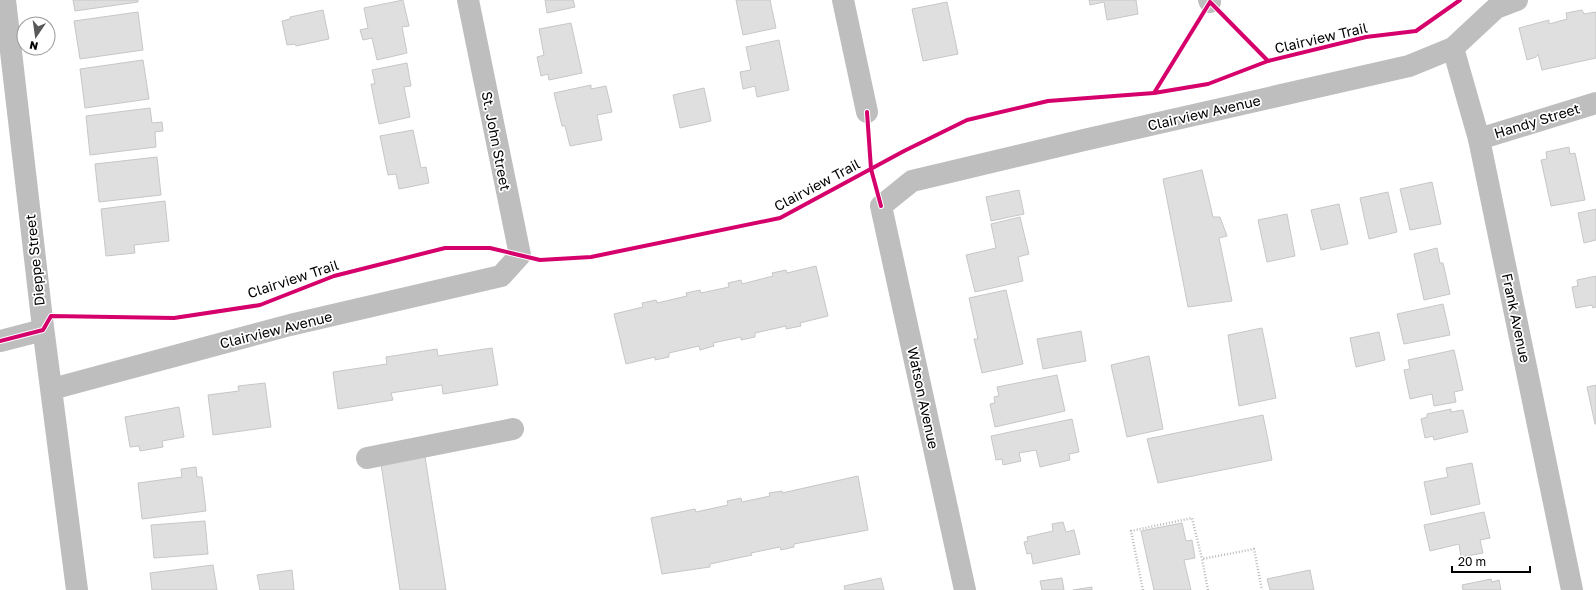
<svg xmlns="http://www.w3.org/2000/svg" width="1596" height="590" font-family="'Golos Text',sans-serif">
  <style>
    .building { fill: #dfdfdf; stroke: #c7c7c7 }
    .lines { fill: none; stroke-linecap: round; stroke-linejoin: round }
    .path { stroke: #b9b9b9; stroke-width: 2.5; stroke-dasharray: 1 2; stroke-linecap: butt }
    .minor { stroke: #bebebe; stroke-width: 22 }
    .cycleway-casing { stroke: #fff; stroke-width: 6 }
    .cycleway { stroke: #d6006c; stroke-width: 4 }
    .labels { text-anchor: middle; stroke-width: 3.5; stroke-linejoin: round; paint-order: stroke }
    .street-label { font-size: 14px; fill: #000; stroke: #fff }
  </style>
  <rect width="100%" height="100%" fill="#fff"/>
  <g class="building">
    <polygon points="73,0 138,0 138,2 75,11"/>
    <polygon points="403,0 409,26 402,27 407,53 377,60 372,38 363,40 360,30 368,28 364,8"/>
    <polygon points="545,0 573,0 575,7 547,13"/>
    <polygon points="736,0 770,0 776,28 743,35"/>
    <polygon points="1089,0 1136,0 1138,14 1107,20 1104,2 1090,5"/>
    <polygon points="947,2 958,54 923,61 912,9"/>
    <polygon points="323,10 329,39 296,46 295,44 287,45 282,21 290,19 290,17"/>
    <polygon points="1582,10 1584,14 1596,12 1596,58 1542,70 1538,54 1536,57 1527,60 1519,28 1549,20 1549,24 1567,19 1566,13"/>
    <polygon points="138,12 143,50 80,59 74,21"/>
    <polygon points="571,23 582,73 549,80 548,74 541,76 537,57 544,55 539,29"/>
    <polygon points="779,40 789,90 757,97 755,86 743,89 740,72 751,70 746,47"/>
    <polygon points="143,60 149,99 85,108 80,69"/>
    <polygon points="407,63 411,86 404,87 410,117 379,124 371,84 375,84 372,70"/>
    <polygon points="591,85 591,89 606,86 612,112 597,115 602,140 570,146 565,126 562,126 554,93"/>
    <polygon points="704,88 711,121 680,128 673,95"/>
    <polygon points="150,108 152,123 162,122 163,131 155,132 156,147 90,155 86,116"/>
    <polygon points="413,130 421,168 426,167 429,183 399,189 396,174 388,175 380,136"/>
    <polygon points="1569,147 1570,154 1575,153 1585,200 1551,206 1541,160 1547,159 1546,152"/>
    <polygon points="157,157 161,195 99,202 95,164"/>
    <polygon points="1202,170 1213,217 1220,217 1227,236 1219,238 1232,301 1188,307 1163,179"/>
    <polygon points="1432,182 1441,224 1410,230 1400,189"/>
    <polygon points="1019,190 1024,214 991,221 986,197"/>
    <polygon points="1388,192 1397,232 1369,239 1360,198"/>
    <polygon points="165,201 169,241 134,245 135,253 106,256 101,209"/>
    <polygon points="1339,204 1348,244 1321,250 1311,210"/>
    <polygon points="1596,209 1596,240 1584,243 1578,213"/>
    <polygon points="1287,214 1295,256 1267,262 1258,220"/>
    <polygon points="1020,217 1029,254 1018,257 1023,281 975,292 966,255 996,248 991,224"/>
    <polygon points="1437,248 1440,263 1443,263 1450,294 1424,300 1414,254"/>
    <polygon points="816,266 828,316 800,323 801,326 786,329 786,326 755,333 755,337 741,340 741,337 713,343 714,346 700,350 699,346 669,353 669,357 655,360 655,357 626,364 614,314 643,307 642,303 656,300 657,303 687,296 686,293 700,290 701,293 729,287 728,283 741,280 742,284 773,276 772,273 786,270 787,273"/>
    <polygon points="1596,276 1596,307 1593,308 1592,305 1576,308 1572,287 1578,286 1577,280"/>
    <polygon points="1006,290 1023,364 982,373 974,339 978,339 969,298"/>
    <polygon points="1443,304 1450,335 1404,344 1397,314"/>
    <polygon points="1262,328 1276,398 1239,406 1228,335"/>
    <polygon points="1081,331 1086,361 1043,369 1037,339"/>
    <polygon points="1379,332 1385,360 1356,367 1350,338"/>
    <polygon points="492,348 498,385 443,394 442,385 391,393 393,400 338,409 333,372 387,364 386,357 437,349 438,356"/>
    <polygon points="1454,350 1463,390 1454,392 1456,402 1434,406 1432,394 1410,399 1404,370 1410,369 1408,360"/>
    <polygon points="1149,356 1163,429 1127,437 1111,365"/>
    <polygon points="1057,375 1065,411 995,427 990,404 995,403 994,397 999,396 997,387"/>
    <polygon points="265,383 271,427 213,435 208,395 239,391 238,386"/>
    <polygon points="1596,385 1596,424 1595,424 1587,387"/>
    <polygon points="179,407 184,437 162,441 163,447 140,451 139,446 130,447 125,417"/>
    <polygon points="1451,409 1451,412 1463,410 1468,432 1434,440 1433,436 1425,438 1421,419 1427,417 1427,414"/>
    <polygon points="1263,415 1272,460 1158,483 1147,439"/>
    <polygon points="1072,419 1079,452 1069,454 1070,460 1040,467 1036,450 1019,453 1021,461 1003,465 1002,459 996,460 991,436"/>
    <polygon points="425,457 446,590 400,590 381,464"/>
    <polygon points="1472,463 1480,504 1431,515 1424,482 1448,477 1446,468"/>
    <polygon points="196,467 197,477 202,477 206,511 142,519 138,483 182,477 181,469"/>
    <polygon points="858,476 868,530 794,544 794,547 781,550 780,547 751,553 752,555 710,564 710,567 662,574 651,518 695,509 696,512 728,505 727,501 741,498 742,502 770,496 769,493 782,491 782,493"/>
    <polygon points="1484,512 1490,538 1480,540 1483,553 1461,557 1459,544 1430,551 1424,525"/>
    <polygon points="205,521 208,554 154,558 151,525"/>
    <polygon points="1063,522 1066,532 1074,530 1080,554 1033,564 1031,553 1027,554 1024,542 1028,541 1027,537 1053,531 1052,524"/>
    <polygon points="1182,523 1186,541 1192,540 1195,558 1184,560 1191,590 1154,590 1141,531"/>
    <polygon points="213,565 217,590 152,590 150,573"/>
    <polygon points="292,570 294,590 260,590 257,575"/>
    <polygon points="1310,570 1314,590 1270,590 1267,579"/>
    <polygon points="881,578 884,590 845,590 844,586"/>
    <polygon points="1062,578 1064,590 1042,590 1040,581"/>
    <polygon points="1491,579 1492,582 1499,580 1501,590 1463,590 1462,585"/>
    <polygon points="1092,587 1092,590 1073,590"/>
  </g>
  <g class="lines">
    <g class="path">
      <polyline points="1143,590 1131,531 1192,518 1202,559"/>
      <polyline points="1208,590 1202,559 1254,549 1262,590"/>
    </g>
    <g class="minor">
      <polyline points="5,0 42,319 77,590"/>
      <polyline points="843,0 867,112"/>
      <polyline points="1209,0 1210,2"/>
      <polyline points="1453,48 1479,139 1572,590"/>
      <polyline points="1479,139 1596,103"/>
      <polyline points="0,341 43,330"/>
      <polyline points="52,389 290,325 501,276 520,255 468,0"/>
      <polyline points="367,458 513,429"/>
      <polyline points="965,590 881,206 912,181 1084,140 1409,66 1453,48 1496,8 1517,0"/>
    </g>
    <defs>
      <g id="cycleway">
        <polyline points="1154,93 1210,2 1268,61"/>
        <polyline points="867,112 871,169 881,206"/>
        <polyline points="0,341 43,330 51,316 174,318 260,305 334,276 445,248 490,248 540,260 591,257 780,218 904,151 967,120 1048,101 1154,93 1208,84 1268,61 1366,37 1416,31 1460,0"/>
      </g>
    </defs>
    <use href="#cycleway" class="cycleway-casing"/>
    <use href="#cycleway" class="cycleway"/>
  </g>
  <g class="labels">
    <g class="street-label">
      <text transform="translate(1321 38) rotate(-13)" y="5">Clairview Trail</text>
      <text transform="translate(1204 113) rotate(-13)" y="5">Clairview Avenue</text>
      <text transform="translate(1537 121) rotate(-17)" y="5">Handy Street</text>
      <text transform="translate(496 141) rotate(79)" y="5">St. John Street</text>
      <text transform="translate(817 185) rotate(-28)" y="5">Clairview Trail</text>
      <text transform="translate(35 260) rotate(-96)" y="5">Dieppe Street</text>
      <text transform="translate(293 279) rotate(-18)" y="5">Clairview Trail</text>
      <text transform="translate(1516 318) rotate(78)" y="5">Frank Avenue</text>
      <text transform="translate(276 330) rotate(-14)" y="5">Clairview Avenue</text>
      <text transform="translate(923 398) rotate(78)" y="5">Watson Avenue</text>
    </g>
  </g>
  <g transform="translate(36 36) rotate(193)"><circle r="19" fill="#ffffff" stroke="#999999"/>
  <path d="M0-3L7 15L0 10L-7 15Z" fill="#595959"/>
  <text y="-6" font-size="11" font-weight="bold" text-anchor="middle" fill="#000000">N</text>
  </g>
  <path d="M1452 566v6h78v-6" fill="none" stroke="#000000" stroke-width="2"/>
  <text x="1458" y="566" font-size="12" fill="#000000" stroke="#ffffff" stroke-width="3" paint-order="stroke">20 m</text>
</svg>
